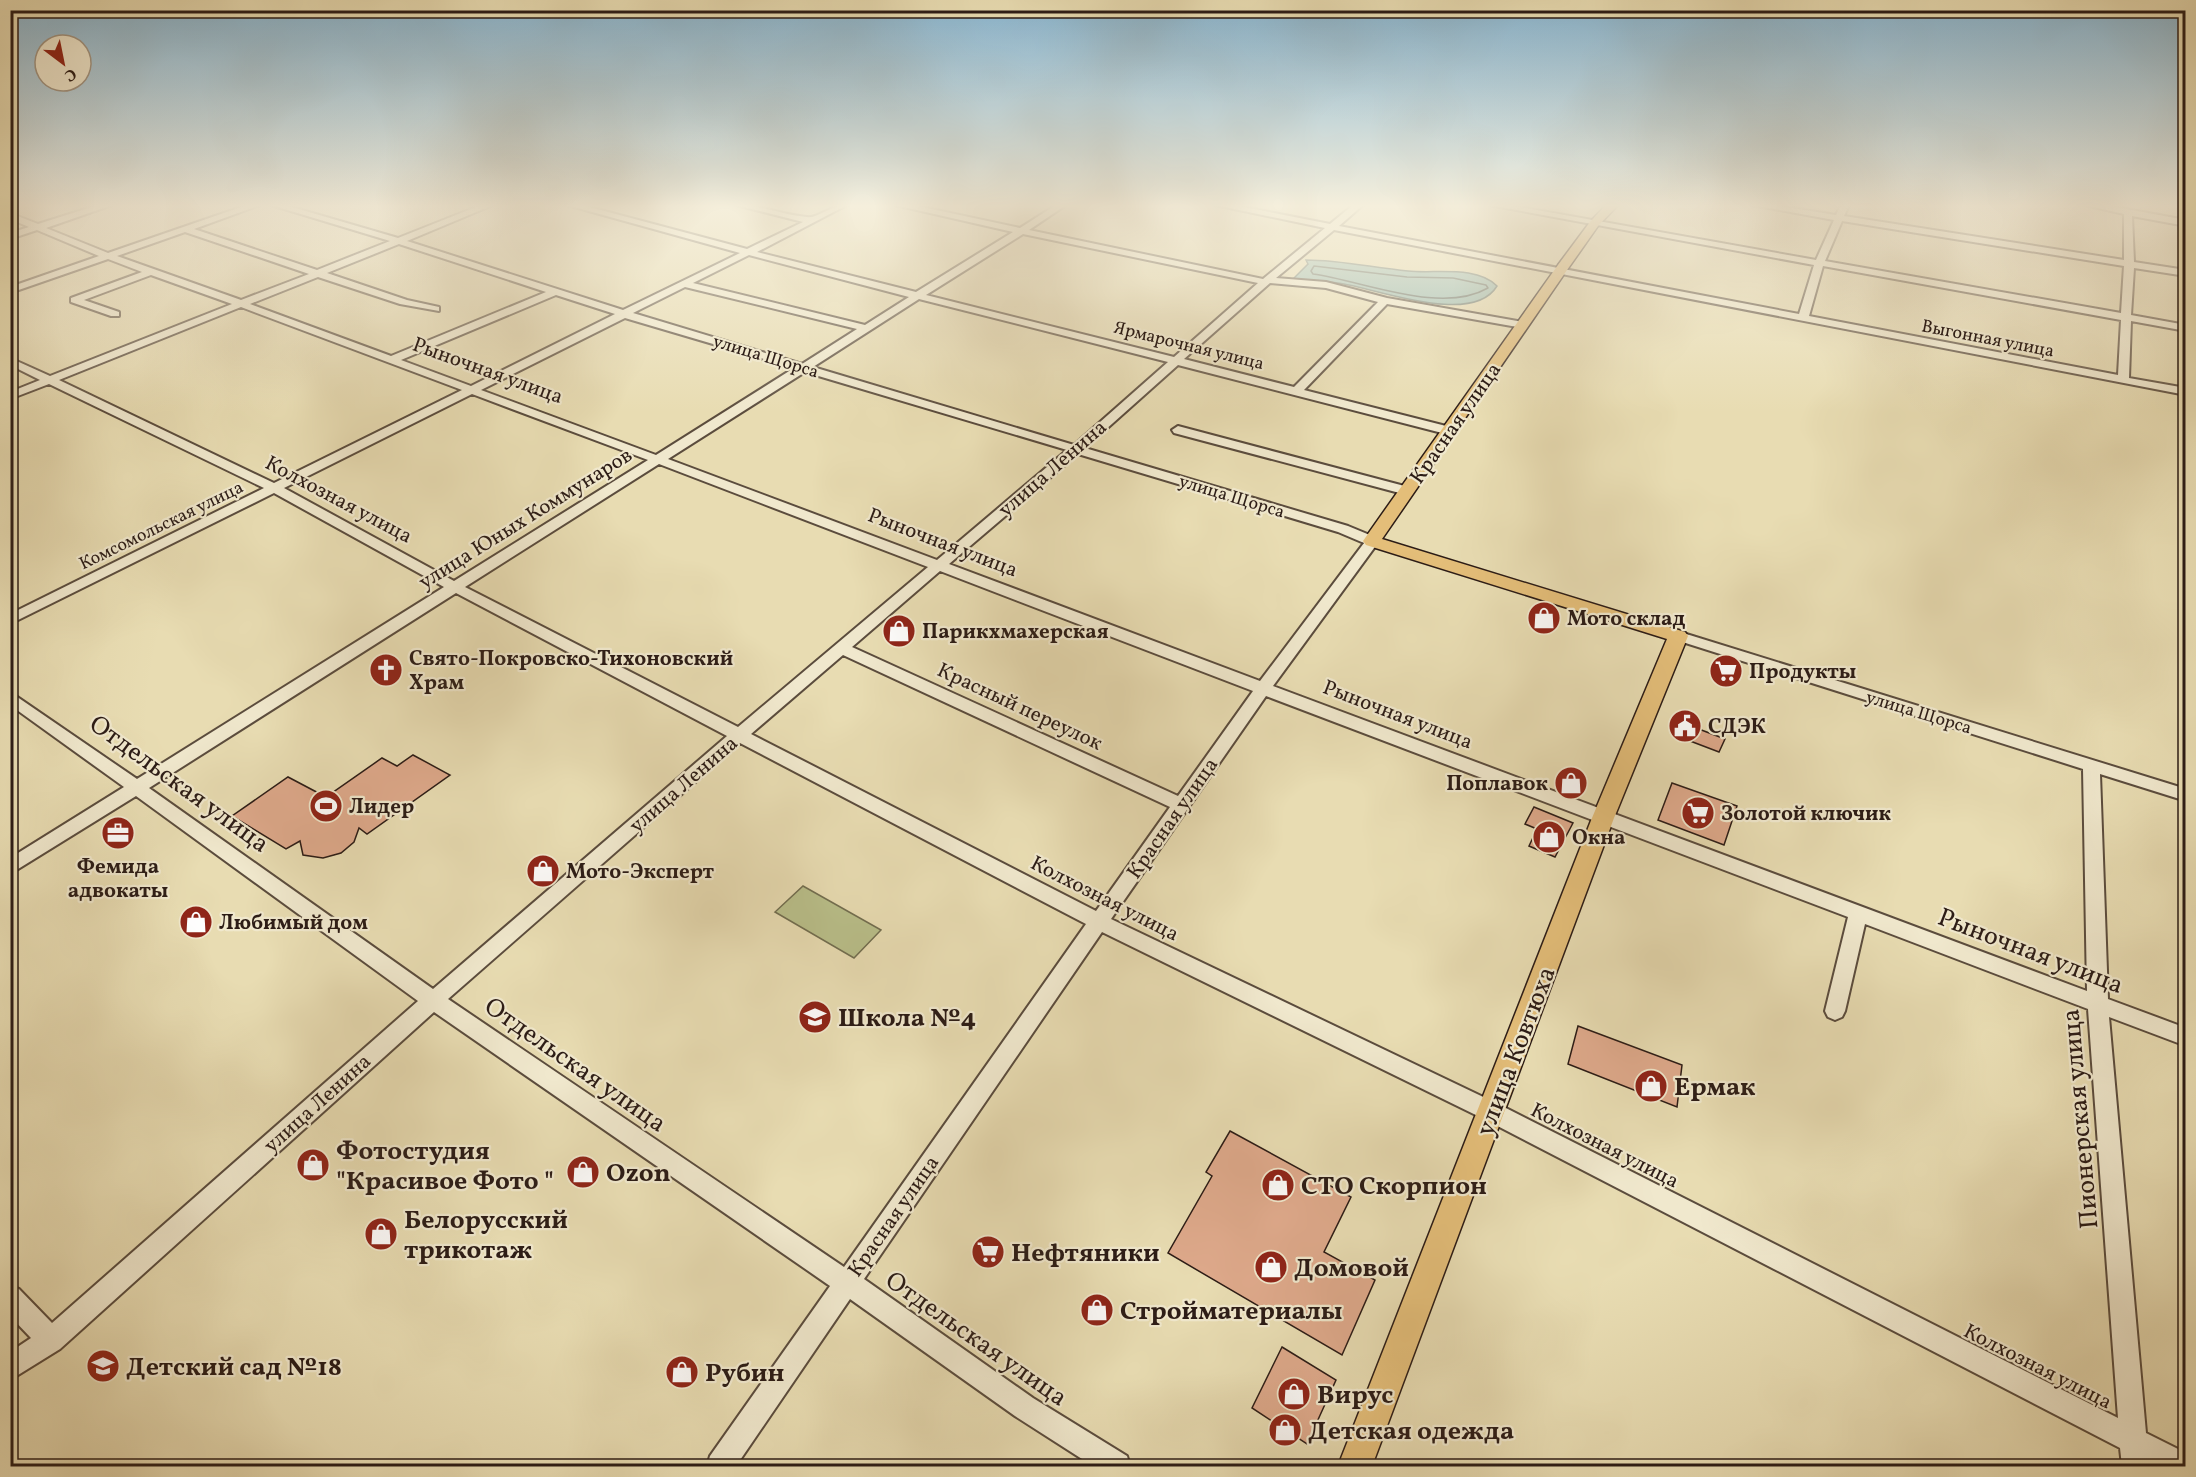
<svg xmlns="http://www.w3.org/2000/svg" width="2196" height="1477" font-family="Vollkorn,serif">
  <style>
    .green { fill: #b9bf8a; stroke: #726e50; stroke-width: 1.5 }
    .water { fill: #98bab1; stroke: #6d7b73; stroke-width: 1.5 }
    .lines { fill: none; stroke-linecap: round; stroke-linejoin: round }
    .shore { stroke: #626b64; stroke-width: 1.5 }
    .building { fill: #dea98b; stroke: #2c1c16; stroke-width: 1.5 }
    .minor-casing { stroke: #5b4c3d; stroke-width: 4 }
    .major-casing { stroke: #2c1c16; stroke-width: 3 }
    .minor { fill: #f0e8cd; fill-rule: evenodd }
    .major { fill: #e4be79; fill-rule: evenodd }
    .labels { text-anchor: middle; stroke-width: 4.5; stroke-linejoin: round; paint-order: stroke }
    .far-street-label { font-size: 18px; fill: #2c1c16; stroke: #f0e8cd }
    .street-label { font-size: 21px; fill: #2c1c16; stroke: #f0e8cd }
    .poi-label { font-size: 21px; font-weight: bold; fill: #2c1c16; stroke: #f0e8cd; text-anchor: start }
    .near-street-label { font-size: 26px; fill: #2c1c16; stroke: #f0e8cd }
    .near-poi-label { font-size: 26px; font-weight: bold; fill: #2c1c16; stroke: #f0e8cd; text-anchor: start }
  </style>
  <rect width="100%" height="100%" fill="#e8dcb2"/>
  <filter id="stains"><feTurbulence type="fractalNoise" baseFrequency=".00333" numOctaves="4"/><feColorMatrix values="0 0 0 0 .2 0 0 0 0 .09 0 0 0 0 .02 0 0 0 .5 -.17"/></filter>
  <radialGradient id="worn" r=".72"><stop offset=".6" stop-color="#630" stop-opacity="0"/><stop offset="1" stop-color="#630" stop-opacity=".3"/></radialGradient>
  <polygon class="green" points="803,886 881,930 854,958 775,912"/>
  <path class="water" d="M1306 260C1341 260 1374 268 1408 271 1435 274 1476 265 1497 286 1473 326 1380 290 1344 284 1327 281 1310 280 1293 279L1308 264Z"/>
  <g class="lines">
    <path class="shore" d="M1314 266 1407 277 1453 278 1486 285 1488 288C1441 315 1364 281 1313 274L1311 271Z"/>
  </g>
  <g class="building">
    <polygon points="1683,723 1725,739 1719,752 1677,736"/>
    <polygon points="413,755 450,775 367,834 359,828 354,842 341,853 323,858 303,855 300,841 286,849 232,816 288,777 326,797 382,758 397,766"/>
    <polygon points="1672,783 1737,806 1724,845 1658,820"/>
    <polygon points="1534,807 1573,823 1555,857 1529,846 1537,829 1525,824"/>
    <polygon points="1578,1026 1682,1065 1677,1107 1568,1064"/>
    <polygon points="1230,1131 1351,1197 1324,1252 1375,1280 1342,1355 1168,1253 1212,1176 1206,1172"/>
    <polygon points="1282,1347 1336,1380 1307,1444 1252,1408"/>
  </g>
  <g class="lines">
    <defs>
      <g id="minor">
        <path d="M98 205H112L46 228 108 253 247 205H260L194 229 317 270 390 241 271 205H285L398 238 481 205H493L407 241 623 310 740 253 567 205H582L747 249 803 222 736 205C761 205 783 215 807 217 817 219 831 205 847 205L757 252 916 292 1013 232 895 205H913L1020 228 1056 205H1066L1029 230 1263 279 1325 228 1215 205H1234L1330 224 1353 205H1363L1339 226 1799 314 1814 265 1489 205H1509L1816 260 1834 220 1752 205H1774L1836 215 1841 205H1849L1844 216 2124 260V214L2085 205H2105L2186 220V226L2132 216 2134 262 2186 270V276L2134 268 2131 315 2186 325V331L2131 321 2129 378 2186 388V395L1334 230 1276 278 1326 282 1387 298 1523 322 1528 325 1523 328 1387 304 1304 390 1454 428V434H1446L1178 365 1085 448 1348 526 1377 538 1379 541 1377 544 1273 686 2087 991 2083 769 1673 639 1671 636 1678 631 1683 633 2186 789V801L2100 774 2108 999 2186 1028V1046L2109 1017 2146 1433 2186 1453V1466H2156L2148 1463V1466H2122L2120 1448 1484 1119 1102 932 864 1279 1033 1398 1127 1456 1130 1466H1093L1015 1416 850 1299 736 1466H707L710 1456 830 1286 434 1012 60 1349 10 1380V1352L31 1338 10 1316V1286L19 1289 52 1323 418 1001 136 796 10 874V858L124 787 10 705V692L137 779 444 587 274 493 10 624V614L264 488 49 384 10 399V392L40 380 10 365V358L50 376 232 304 151 275 84 300 119 312V316H111L71 302V298L142 272 108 259 10 293V287L99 256 37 230 10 239V233L29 227 10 219V213L38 224ZM1842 221 2124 266 2121 313 1825 261ZM185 232 309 274 241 300 117 256ZM1023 234 1258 283 1174 357 926 295ZM399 244 546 292 391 356 250 304 318 277 400 304 439 311V307L407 300 327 273ZM749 255 909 297 865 325 693 283ZM1823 266 2121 320 2118 375 1809 316ZM1270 283 1326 288 1378 302 1294 387 1184 359ZM685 287 857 329 802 364 633 313ZM556 295 615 314 471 386 401 360ZM919 299 1168 362 1074 445 813 367ZM241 307 462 390 274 483 59 380ZM625 318 794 368 656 455 481 390ZM805 372 1067 450 937 560 668 459ZM472 394 648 460 454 581 284 488ZM1078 454 1338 532 1364 543 1260 681 949 564ZM659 464 928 567 738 727 465 587ZM940 571 1253 691 1178 796 852 647ZM456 593 727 736 433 989 149 788ZM843 655 1170 807 1096 911 751 734ZM1266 696 1848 917 1825 1011 1828 1017 1835 1020 1842 1017 1845 1011 1865 924 2088 1009 2118 1418 1500 1105 1111 919ZM740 743 1086 924 844 1267 448 999Z"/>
        <polygon points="1178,426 1412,488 1413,491 1407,495 1174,433 1172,430"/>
      </g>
      <polygon id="major" points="1606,205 1618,205 1598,226 1567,270 1382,539 1685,632 1688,636 1614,818 1372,1466 1338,1466 1592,818 1667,639 1366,545 1363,541 1558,265 1590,222"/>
    </defs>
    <use href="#minor" class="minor-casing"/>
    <use href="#major" class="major-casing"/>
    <use href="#minor" class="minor"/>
    <use href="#major" class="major"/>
  </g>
  <linearGradient id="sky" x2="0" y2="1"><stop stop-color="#88b6d2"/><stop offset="0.5" stop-color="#f5efdc"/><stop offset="1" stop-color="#f5efdc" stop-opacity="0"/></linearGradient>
  <rect width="2196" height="412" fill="url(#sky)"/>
  <defs>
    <symbol id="shop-disc" viewBox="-11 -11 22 22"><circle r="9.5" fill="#8f2418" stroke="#f0e8cd"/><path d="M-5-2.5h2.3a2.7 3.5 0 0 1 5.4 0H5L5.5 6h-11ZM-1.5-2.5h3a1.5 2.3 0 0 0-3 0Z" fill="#fff"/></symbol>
    <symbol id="church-disc" viewBox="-11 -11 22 22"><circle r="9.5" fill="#8f2418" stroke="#f0e8cd"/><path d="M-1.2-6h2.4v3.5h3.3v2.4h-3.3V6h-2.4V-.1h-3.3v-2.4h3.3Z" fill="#fff"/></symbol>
    <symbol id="supermarket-disc" viewBox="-11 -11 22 22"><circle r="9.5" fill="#8f2418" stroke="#f0e8cd"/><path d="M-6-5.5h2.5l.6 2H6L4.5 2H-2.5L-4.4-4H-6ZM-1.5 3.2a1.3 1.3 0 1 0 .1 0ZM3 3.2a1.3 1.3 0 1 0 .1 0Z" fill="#fff"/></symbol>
    <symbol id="civic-disc" viewBox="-11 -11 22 22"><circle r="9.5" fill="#8f2418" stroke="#f0e8cd"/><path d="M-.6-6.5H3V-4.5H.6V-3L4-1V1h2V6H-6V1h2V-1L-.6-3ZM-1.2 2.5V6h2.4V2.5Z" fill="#fff"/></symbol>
    <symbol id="stadium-disc" viewBox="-11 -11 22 22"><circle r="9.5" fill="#8f2418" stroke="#f0e8cd"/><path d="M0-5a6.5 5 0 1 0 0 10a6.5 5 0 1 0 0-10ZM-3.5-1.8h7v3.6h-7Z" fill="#fff"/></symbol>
    <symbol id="office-disc" viewBox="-11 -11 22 22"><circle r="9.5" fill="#8f2418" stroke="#f0e8cd"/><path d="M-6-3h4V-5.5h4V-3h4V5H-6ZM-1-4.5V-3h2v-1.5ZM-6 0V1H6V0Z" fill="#fff"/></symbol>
    <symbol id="school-disc" viewBox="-11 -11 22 22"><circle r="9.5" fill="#8f2418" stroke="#f0e8cd"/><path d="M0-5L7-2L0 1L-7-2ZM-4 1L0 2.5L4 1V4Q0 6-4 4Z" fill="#fff"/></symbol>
  </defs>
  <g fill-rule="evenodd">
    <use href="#shop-disc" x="1525" y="599" width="38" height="38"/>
    <use href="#shop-disc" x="880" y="612" width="38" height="38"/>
    <use href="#church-disc" x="367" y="651" width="38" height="38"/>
    <use href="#supermarket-disc" x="1707" y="652" width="38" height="38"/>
    <use href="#civic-disc" x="1666" y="707" width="38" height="38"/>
    <use href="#shop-disc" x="1552" y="764" width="38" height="38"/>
    <use href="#stadium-disc" x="307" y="787" width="38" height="38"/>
    <use href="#supermarket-disc" x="1679" y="794" width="38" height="38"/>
    <use href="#office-disc" x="99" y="814" width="38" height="38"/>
    <use href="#shop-disc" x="1530" y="818" width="38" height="38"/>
    <use href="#shop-disc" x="524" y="852" width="38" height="38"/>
    <use href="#shop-disc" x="177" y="903" width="38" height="38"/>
    <use href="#school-disc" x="796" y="998" width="38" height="38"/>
    <use href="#shop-disc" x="1632" y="1067" width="38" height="38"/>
    <use href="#shop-disc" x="294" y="1146" width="38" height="38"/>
    <use href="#shop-disc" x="564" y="1153" width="38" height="38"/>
    <use href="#shop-disc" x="1259" y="1166" width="38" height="38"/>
    <use href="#shop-disc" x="362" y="1215" width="38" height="38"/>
    <use href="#supermarket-disc" x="969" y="1233" width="38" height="38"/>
    <use href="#shop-disc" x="1252" y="1248" width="38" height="38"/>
    <use href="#shop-disc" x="1078" y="1291" width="38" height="38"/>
    <use href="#school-disc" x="84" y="1347" width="38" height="38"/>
    <use href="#shop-disc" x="663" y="1353" width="38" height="38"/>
    <use href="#shop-disc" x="1275" y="1375" width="38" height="38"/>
    <use href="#shop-disc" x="1266" y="1411" width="38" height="38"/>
  </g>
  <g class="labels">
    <g class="far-street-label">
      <text transform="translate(1988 338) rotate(11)" y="6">Выгонная улица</text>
      <text transform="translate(1189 345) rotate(14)" y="6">Ярмарочная улица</text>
      <text transform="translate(766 356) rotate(17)" y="6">улица Щорса</text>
      <text transform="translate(1232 496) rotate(17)" y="6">улица Щорса</text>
      <text transform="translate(161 525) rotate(-26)" y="6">Комсомольская улица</text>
      <text transform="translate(1919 712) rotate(17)" y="6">улица Щорса</text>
    </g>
    <g class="street-label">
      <text transform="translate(488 370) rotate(20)" y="7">Рыночная улица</text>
      <text transform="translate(1455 423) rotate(-55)" y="7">Красная улица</text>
      <text transform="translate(1052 468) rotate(-41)" y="7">улица Ленина</text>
      <text transform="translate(339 499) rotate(28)" y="7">Колхозная улица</text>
      <text transform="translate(525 518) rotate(-32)" y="7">улица Юных Коммунаров</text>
      <text transform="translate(943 542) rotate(21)" y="7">Рыночная улица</text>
      <text transform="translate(1020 706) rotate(25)" y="7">Красный переулок</text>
      <text transform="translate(1398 714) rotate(21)" y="7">Рыночная улица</text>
      <text transform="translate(683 784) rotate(-41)" y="7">улица Ленина</text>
      <text transform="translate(1172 818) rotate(-55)" y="7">Красная улица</text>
      <text transform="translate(1105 898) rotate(27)" y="7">Колхозная улица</text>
      <text transform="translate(317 1103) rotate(-42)" y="7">улица Ленина</text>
      <text transform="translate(1605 1145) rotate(27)" y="7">Колхозная улица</text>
      <text transform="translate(893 1216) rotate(-55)" y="7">Красная улица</text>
      <text transform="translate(2038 1366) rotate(27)" y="7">Колхозная улица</text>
    </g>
    <g class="poi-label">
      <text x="1567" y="625">Мото склад</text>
      <text x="922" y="638">Парикхмахерская</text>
      <text x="409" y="665">Свято-Покровско-Тихоновский<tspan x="409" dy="24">Храм</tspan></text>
      <text x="1749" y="678">Продукты</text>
      <text x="1708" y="733">СДЭК</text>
      <text x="1548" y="790" text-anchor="end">Поплавок</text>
      <text x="349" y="813">Лидер</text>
      <text x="1721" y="820">Золотой ключик</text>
      <text x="1572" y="844">Окна</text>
      <text x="118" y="873" text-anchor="middle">Фемида<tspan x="118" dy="24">адвокаты</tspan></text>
      <text x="566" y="878">Мото-Эксперт</text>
      <text x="219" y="929">Любимый дом</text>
    </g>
    <g class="near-street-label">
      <text transform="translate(180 783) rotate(36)" y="9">Отдельская улица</text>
      <text transform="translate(2031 950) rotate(21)" y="9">Рыночная улица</text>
      <text transform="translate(1515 1051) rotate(-69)" y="9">улица Ковтюха</text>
      <text transform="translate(576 1064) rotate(35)" y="9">Отдельская улица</text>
      <text transform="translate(2079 1119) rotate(-95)" y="9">Пионерская улица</text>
      <text transform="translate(977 1338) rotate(35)" y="9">Отдельская улица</text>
    </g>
    <g class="near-poi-label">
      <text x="838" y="1026">Школа №4</text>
      <text x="1674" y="1095">Ермак</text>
      <text x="336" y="1159">Фотостудия<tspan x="336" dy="30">"Красивое Фото "</tspan></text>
      <text x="606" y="1181">Ozon</text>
      <text x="1301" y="1194">СТО Скорпион</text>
      <text x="404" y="1228">Белорусский<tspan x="404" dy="30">трикотаж</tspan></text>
      <text x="1011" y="1261">Нефтяники</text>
      <text x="1294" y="1276">Домовой</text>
      <text x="1120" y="1319">Стройматериалы</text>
      <text x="126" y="1375">Детский сад №18</text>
      <text x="705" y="1381">Рубин</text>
      <text x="1317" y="1403">Вирус</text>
      <text x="1308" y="1439">Детская одежда</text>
    </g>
  </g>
  <rect width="2196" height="1477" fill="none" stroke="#e8dcb2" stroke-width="36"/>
  <rect x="12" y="12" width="2172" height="1453" fill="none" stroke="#2c1c16" stroke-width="3"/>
  <rect x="18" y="18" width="2160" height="1441" fill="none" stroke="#2c1c16" stroke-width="1.5"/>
  <g transform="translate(63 63) rotate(148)"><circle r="28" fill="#f0e8cd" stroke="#a29684" stroke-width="1.5"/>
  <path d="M0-4.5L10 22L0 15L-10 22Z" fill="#8f2418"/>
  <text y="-9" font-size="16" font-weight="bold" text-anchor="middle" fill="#2c1c16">С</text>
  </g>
  <rect width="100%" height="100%" filter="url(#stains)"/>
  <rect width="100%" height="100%" fill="url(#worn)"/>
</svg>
